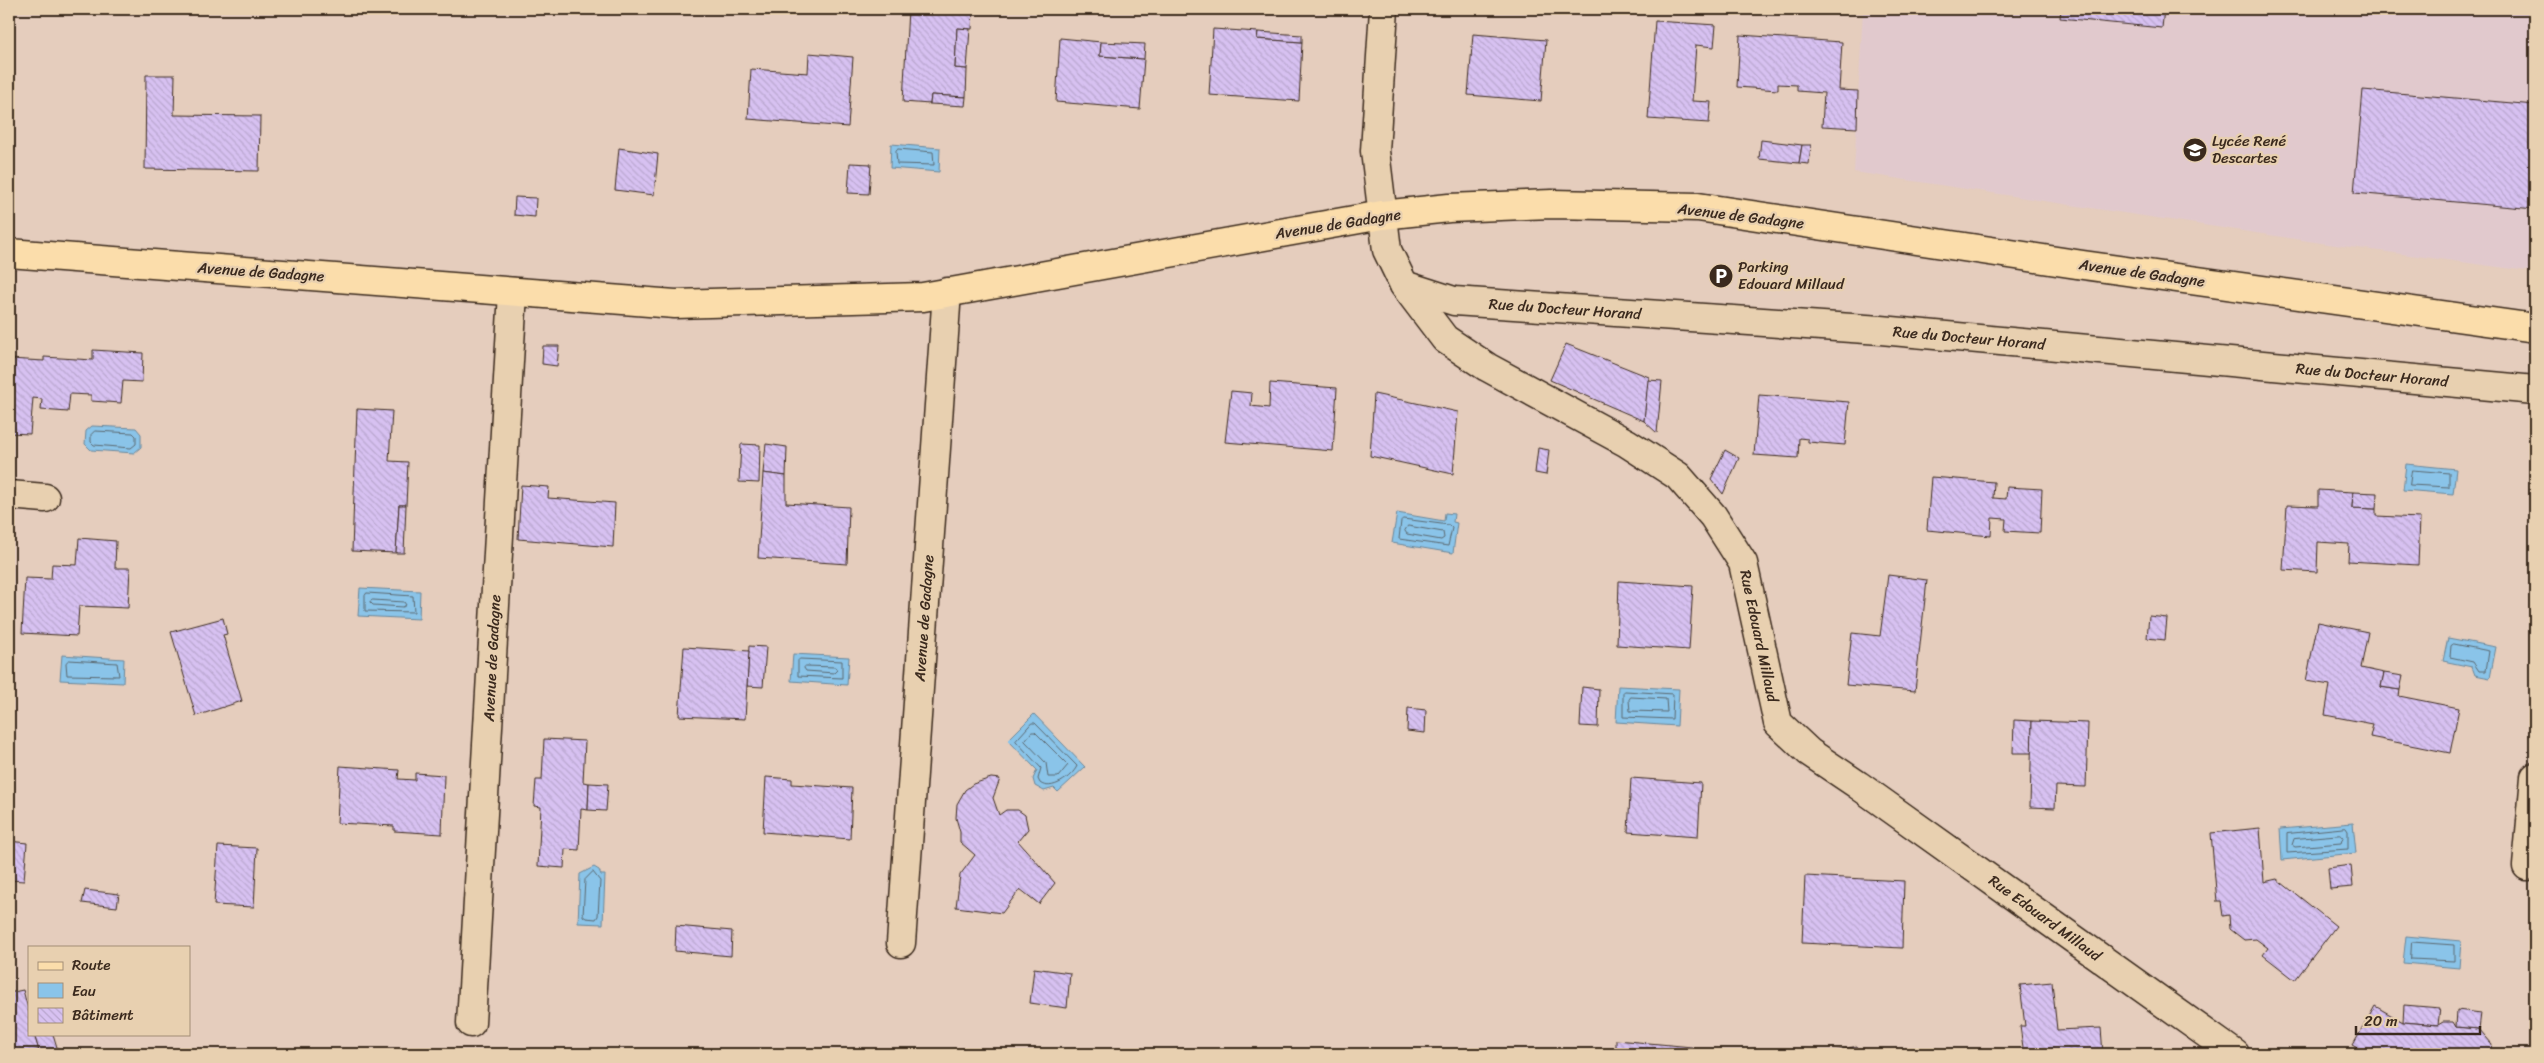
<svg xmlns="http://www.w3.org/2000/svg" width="2544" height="1063" font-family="Sriracha,sans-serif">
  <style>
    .built { fill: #e1c9cd }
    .water { fill: #8ac4e9; stroke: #6a8698 }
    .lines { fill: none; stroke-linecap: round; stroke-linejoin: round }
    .shore { stroke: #5b686f; stroke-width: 1 }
    .building { fill: url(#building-back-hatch); stroke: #3b2a1e }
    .minor-casing { stroke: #3b2a1e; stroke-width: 31 }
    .primary-casing { stroke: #3b2a1e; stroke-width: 31 }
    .minor { stroke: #e8d0b0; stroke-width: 28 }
    .primary { stroke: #fbddab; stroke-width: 28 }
    .labels { text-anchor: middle; stroke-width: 4.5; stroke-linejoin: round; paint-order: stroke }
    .poi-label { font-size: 15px; fill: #3b2a1e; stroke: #e8d0b0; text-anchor: start }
    .street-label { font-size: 15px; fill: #3b2a1e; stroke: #e8d0b0 }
  </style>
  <defs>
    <pattern id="building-back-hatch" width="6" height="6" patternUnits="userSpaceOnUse" patternTransform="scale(1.25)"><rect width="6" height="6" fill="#d7c1f1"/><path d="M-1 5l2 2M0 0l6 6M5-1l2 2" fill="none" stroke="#b9a6ce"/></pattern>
  </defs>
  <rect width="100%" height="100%" fill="#e5cdbd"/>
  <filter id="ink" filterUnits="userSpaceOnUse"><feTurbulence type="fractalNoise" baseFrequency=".02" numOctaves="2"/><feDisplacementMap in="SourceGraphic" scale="10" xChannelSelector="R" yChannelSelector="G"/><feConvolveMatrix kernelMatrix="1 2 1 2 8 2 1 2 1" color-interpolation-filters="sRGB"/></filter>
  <g filter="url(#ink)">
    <polygon class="built" points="1863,9 2535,9 2535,272 2328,244 1854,172"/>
    <g class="water">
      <polygon points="891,144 940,148 939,172 890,168"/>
      <polygon points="92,426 136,428 141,434 141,447 134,453 91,450 85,444 86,431"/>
      <polygon points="2406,464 2456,469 2453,494 2403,490"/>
      <polygon points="1397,513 1444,521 1445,513 1454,514 1453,522 1457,523 1453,553 1392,543"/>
      <polygon points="360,588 420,591 419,619 358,616"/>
      <polygon points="2448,638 2496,647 2490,678 2475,675 2472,667 2443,661"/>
      <polygon points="793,654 849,657 847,685 791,681"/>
      <polygon points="62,655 124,659 123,683 60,680"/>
      <polygon points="1618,686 1679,689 1677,726 1616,722"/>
      <polygon points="1034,714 1085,767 1058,792 1054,788 1044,791 1035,786 1033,779 1037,770 1008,740"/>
      <polygon points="2353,823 2356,853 2282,860 2280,829"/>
      <polygon points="594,867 599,870 601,875 605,875 603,924 578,923 580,874"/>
      <polygon points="2406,936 2461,941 2459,968 2403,963"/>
    </g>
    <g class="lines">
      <g class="shore">
        <polygon points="898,149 933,152 934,165 897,164 896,152"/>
        <polygon points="95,431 133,433 136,436 136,444 131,448 94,445 91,442 91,435"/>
        <polygon points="2412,470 2449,473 2449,487 2410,485"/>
        <polygon points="1403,519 1449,525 1452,528 1448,546 1399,539 1401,521"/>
        <polygon points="1408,526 1443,532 1444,538 1441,540 1407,534 1405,531"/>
        <polygon points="367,593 413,596 414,612 365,611 365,596"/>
        <polygon points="373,600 404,602 406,605 403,607 373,605 370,602"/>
        <polygon points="2454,644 2489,651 2486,671 2479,671 2473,662 2450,657 2451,646"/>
        <polygon points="800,659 842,661 842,678 798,676 798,661"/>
        <polygon points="69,660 117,663 119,676 67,675 66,663"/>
        <polygon points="806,666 835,667 837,670 834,673 806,671 804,668"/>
        <polygon points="1625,691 1673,694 1672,719 1623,717 1623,693"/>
        <polygon points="1631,697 1666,699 1667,712 1630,711 1629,700"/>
        <path d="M1032 723H1035L1077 766C1072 777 1051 792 1040 783L1038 779 1041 768 1016 741Z"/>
        <polygon points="1032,732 1035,732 1068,765 1058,777 1048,777 1046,763 1025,741"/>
        <polygon points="2346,828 2348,831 2348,849 2287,853 2287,834"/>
        <polygon points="2340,835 2343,837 2341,843 2295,847 2292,845 2294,839"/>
        <polygon points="593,872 600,881 598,916 596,919 586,918 583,916 585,880"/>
        <polygon points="2412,942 2454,945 2454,961 2411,959"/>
      </g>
    </g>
    <g class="building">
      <polygon points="908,9 973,9 972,29 957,28 955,68 967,69 966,97 931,95 930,104 903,102"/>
      <polygon points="2061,9 2164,9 2162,28 2060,18"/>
      <polygon points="1655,21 1716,25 1714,47 1696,45 1692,101 1711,102 1709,123 1648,119"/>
      <polygon points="957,28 970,29 967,69 955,68"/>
      <polygon points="1213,29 1258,32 1257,39 1302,42 1299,101 1209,95"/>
      <polygon points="1258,32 1302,35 1302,42 1257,39"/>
      <polygon points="1473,34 1546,40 1541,101 1468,95"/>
      <polygon points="1740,35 1842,42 1839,90 1858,91 1857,128 1822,126 1824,93 1797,91 1797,85 1778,84 1778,90 1737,87"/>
      <polygon points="1060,38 1101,42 1100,56 1144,59 1140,109 1056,102"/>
      <polygon points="1101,42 1145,44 1144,59 1100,56"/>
      <polygon points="809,53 853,57 848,127 748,119 751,69 808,73"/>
      <polygon points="146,75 175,75 174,115 260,116 259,171 145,169"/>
      <polygon points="2363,90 2535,105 2535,209 2354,193"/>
      <polygon points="931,95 966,97 965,106 930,104"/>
      <polygon points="1761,140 1802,145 1799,163 1759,159"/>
      <polygon points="1802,145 1811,145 1809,164 1799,163"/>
      <polygon points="619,148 658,154 654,195 615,190"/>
      <polygon points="850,163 871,164 869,194 848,193"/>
      <polygon points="515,197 536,198 535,217 514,215"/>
      <polygon points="1566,344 1649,377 1644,421 1550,380"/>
      <polygon points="543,346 559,346 557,366 542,364"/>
      <polygon points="93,350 143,353 142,382 123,381 121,403 91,401 91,395 70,394 68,412 41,410 42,399 33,398 30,434 9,433 9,359 44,361 44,357 93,360"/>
      <polygon points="1648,380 1662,381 1657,433 1644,421"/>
      <polygon points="1270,383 1337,388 1333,451 1225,442 1231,391 1252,393 1251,406 1269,408"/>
      <polygon points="1374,394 1458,412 1453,474 1370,456"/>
      <polygon points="1759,395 1849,402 1845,445 1808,442 1808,439 1799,438 1798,458 1754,455"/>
      <polygon points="357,409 392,411 389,461 408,462 406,505 399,505 396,553 352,551"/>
      <polygon points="741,444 760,445 759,483 739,482"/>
      <polygon points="766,444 787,447 786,476 763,473"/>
      <polygon points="1538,448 1549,450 1546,475 1535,473"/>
      <polygon points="1725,450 1739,458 1723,494 1711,479"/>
      <polygon points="763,473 786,476 786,503 849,507 847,564 758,558"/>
      <polygon points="1931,477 1994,482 1993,498 2006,499 2007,487 2042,489 2040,533 2005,531 2006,519 1992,518 1991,536 1927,530"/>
      <polygon points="521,485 549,487 548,498 615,503 613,547 518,539"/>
      <polygon points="2318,490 2353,492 2352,508 2376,509 2376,516 2420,518 2418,565 2348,561 2349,544 2318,542 2317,572 2283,570 2287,505 2318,506"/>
      <polygon points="2353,492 2377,493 2376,509 2352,508"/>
      <polygon points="399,505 406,505 404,553 396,553"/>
      <polygon points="79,538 116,541 115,568 130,568 128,608 79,606 77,636 22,633 25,578 51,579 52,564 77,565"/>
      <polygon points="1888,575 1927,580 1915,691 1846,685 1852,633 1880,636"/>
      <polygon points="1619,581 1693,586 1689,650 1617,645"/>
      <polygon points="2149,616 2167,618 2165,640 2147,638"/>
      <polygon points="223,618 227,634 223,635 242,701 196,716 171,632"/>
      <polygon points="2318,622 2368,632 2361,668 2384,673 2381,687 2400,690 2399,696 2459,708 2450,753 2370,737 2373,724 2325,715 2330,685 2306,681"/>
      <polygon points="749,646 766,647 763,687 747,686"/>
      <polygon points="684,647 749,651 745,719 679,716"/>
      <polygon points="2384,673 2403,676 2400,690 2381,687"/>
      <polygon points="1582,687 1599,689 1598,727 1580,726"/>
      <polygon points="1408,708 1426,710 1425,733 1407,731"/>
      <polygon points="2014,720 2032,721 2032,753 2013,753"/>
      <polygon points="2032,721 2088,723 2086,787 2056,786 2055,808 2030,807"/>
      <polygon points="544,739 585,741 583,782 589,783 588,810 581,809 579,850 565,849 564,868 538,866 541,807 534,806 536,780 542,780"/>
      <polygon points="340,766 399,770 398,779 415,780 415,773 444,775 442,834 394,831 394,826 337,823"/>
      <polygon points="766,777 792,779 792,784 852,788 850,839 763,832"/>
      <polygon points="991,778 1000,779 993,798 999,815 1006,810 1018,810 1025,815 1028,829 1018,841 1055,883 1039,904 1020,889 1002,913 956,907 960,875 975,855 960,842 960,832 956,818 957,804 965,790 973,784"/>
      <polygon points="1631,778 1701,783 1698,837 1628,832"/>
      <polygon points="589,783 608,784 606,811 588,810"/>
      <polygon points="2260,828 2264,882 2277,879 2336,926 2295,980 2263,955 2268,948 2256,939 2244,940 2230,929 2229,915 2223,916 2221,902 2217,902 2211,833"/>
      <polygon points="9,841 27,843 24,881 9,880"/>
      <polygon points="218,846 257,848 254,907 214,905"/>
      <polygon points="2351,865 2353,887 2330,889 2328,868"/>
      <polygon points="1805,876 1904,881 1902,948 1802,943"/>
      <polygon points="85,890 119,894 117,907 82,903"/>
      <polygon points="676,926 732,931 731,956 675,951"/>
      <polygon points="1034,968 1070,973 1067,1008 1030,1003"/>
      <polygon points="2052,982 2057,1030 2101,1028 2103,1054 2024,1054 2020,1026 2025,1026 2020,985"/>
      <polygon points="23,990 29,1013 29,1034 34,1034 39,1050 15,1054 9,1033 9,993"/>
      <polygon points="2404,1005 2440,1008 2438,1025 2403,1022"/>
      <polygon points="2375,1006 2403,1022 2438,1025 2443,1022 2453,1022 2456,1027 2479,1029 2492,1044 2490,1054 2369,1054 2353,1045"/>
      <polygon points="2457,1010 2481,1013 2479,1029 2456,1027"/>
      <polygon points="34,1034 53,1034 59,1054 40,1054"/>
      <polygon points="1616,1040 1692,1047 1692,1054 1616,1054"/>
      <polygon points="1857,1046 1859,1054 1825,1054"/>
    </g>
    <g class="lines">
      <defs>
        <g id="minor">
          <polyline points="1384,9 1375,151 1387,250 1404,285 1445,339 1487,367 1627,443 1678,476 1713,516 1743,563 1778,723 1809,752 1858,785 2235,1054"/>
          <polyline points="1404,285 1454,301 1881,330 2535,390"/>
          <polyline points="9,495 45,498"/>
          <polyline points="2527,866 2535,777"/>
          <polyline points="901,943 947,292"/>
          <polyline points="471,1023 513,292"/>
        </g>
        <polyline id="primary" points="9,253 675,304 923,297 1382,215 1449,208 1552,204 1698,207 2083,265 2535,328"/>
      </defs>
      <use href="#minor" class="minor-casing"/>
      <use href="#primary" class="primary-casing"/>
      <use href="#minor" class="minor"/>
      <use href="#primary" class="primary"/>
    </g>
  </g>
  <defs>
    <symbol id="school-disc" viewBox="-11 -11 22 22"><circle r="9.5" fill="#3b2a1e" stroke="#e8d0b0"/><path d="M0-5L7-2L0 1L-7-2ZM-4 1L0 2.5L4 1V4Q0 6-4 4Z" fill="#fff"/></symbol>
    <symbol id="parking-disc" viewBox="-11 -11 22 22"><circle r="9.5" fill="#3b2a1e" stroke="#e8d0b0"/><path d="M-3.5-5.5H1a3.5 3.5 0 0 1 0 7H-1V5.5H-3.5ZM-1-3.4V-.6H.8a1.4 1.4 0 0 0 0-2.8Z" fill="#fff"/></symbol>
  </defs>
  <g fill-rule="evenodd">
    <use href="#school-disc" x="2181" y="136" width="28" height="28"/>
    <use href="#parking-disc" x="1707" y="262" width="28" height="28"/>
  </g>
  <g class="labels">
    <g class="poi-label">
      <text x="2212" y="146">Lycée René<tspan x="2212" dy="17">Descartes</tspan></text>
      <text x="1738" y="272">Parking<tspan x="1738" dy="17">Edouard Millaud</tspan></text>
    </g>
    <g class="street-label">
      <text transform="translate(1741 216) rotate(7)" y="5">Avenue de Gadagne</text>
      <text transform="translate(1338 224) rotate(-9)" y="5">Avenue de Gadagne</text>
      <text transform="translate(261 272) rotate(4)" y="5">Avenue de Gadagne</text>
      <text transform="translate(2142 273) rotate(8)" y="5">Avenue de Gadagne</text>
      <text transform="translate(1565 309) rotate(4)" y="5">Rue du Docteur Horand</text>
      <text transform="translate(1969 338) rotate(5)" y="5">Rue du Docteur Horand</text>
      <text transform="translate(2372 375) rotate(5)" y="5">Rue du Docteur Horand</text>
      <text transform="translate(924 618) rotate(-86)" y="5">Avenue de Gadagne</text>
      <text transform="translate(1759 636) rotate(78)" y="5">Rue Edouard Millaud</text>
      <text transform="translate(492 658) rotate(-87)" y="5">Avenue de Gadagne</text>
      <text transform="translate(2045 918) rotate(36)" y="5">Rue Edouard Millaud</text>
    </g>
  </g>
  <rect width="2544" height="1063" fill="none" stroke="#e8d0b0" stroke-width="30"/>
  <rect x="15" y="15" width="2514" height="1033" fill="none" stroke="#3b2a1e" stroke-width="2" filter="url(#ink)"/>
  <rect x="28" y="946" width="162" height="90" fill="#e8d0b0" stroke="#a38e76"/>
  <rect x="38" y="962" width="25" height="8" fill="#fbddab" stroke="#a38e76"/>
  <text x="72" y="970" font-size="15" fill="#3b2a1e">Route</text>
  <rect x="38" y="983" width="25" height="15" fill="#8ac4e9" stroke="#a38e76"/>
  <text x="72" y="996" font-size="15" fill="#3b2a1e">Eau</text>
  <rect x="38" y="1008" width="25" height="15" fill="url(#building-back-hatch)" stroke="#a38e76"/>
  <text x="72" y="1020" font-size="15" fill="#3b2a1e">Bâtiment</text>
  <path d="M2356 1026v8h124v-8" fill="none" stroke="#3b2a1e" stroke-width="2.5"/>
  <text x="2364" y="1026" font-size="15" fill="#3b2a1e" stroke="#e8d0b0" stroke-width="4" paint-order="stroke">20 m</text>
</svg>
